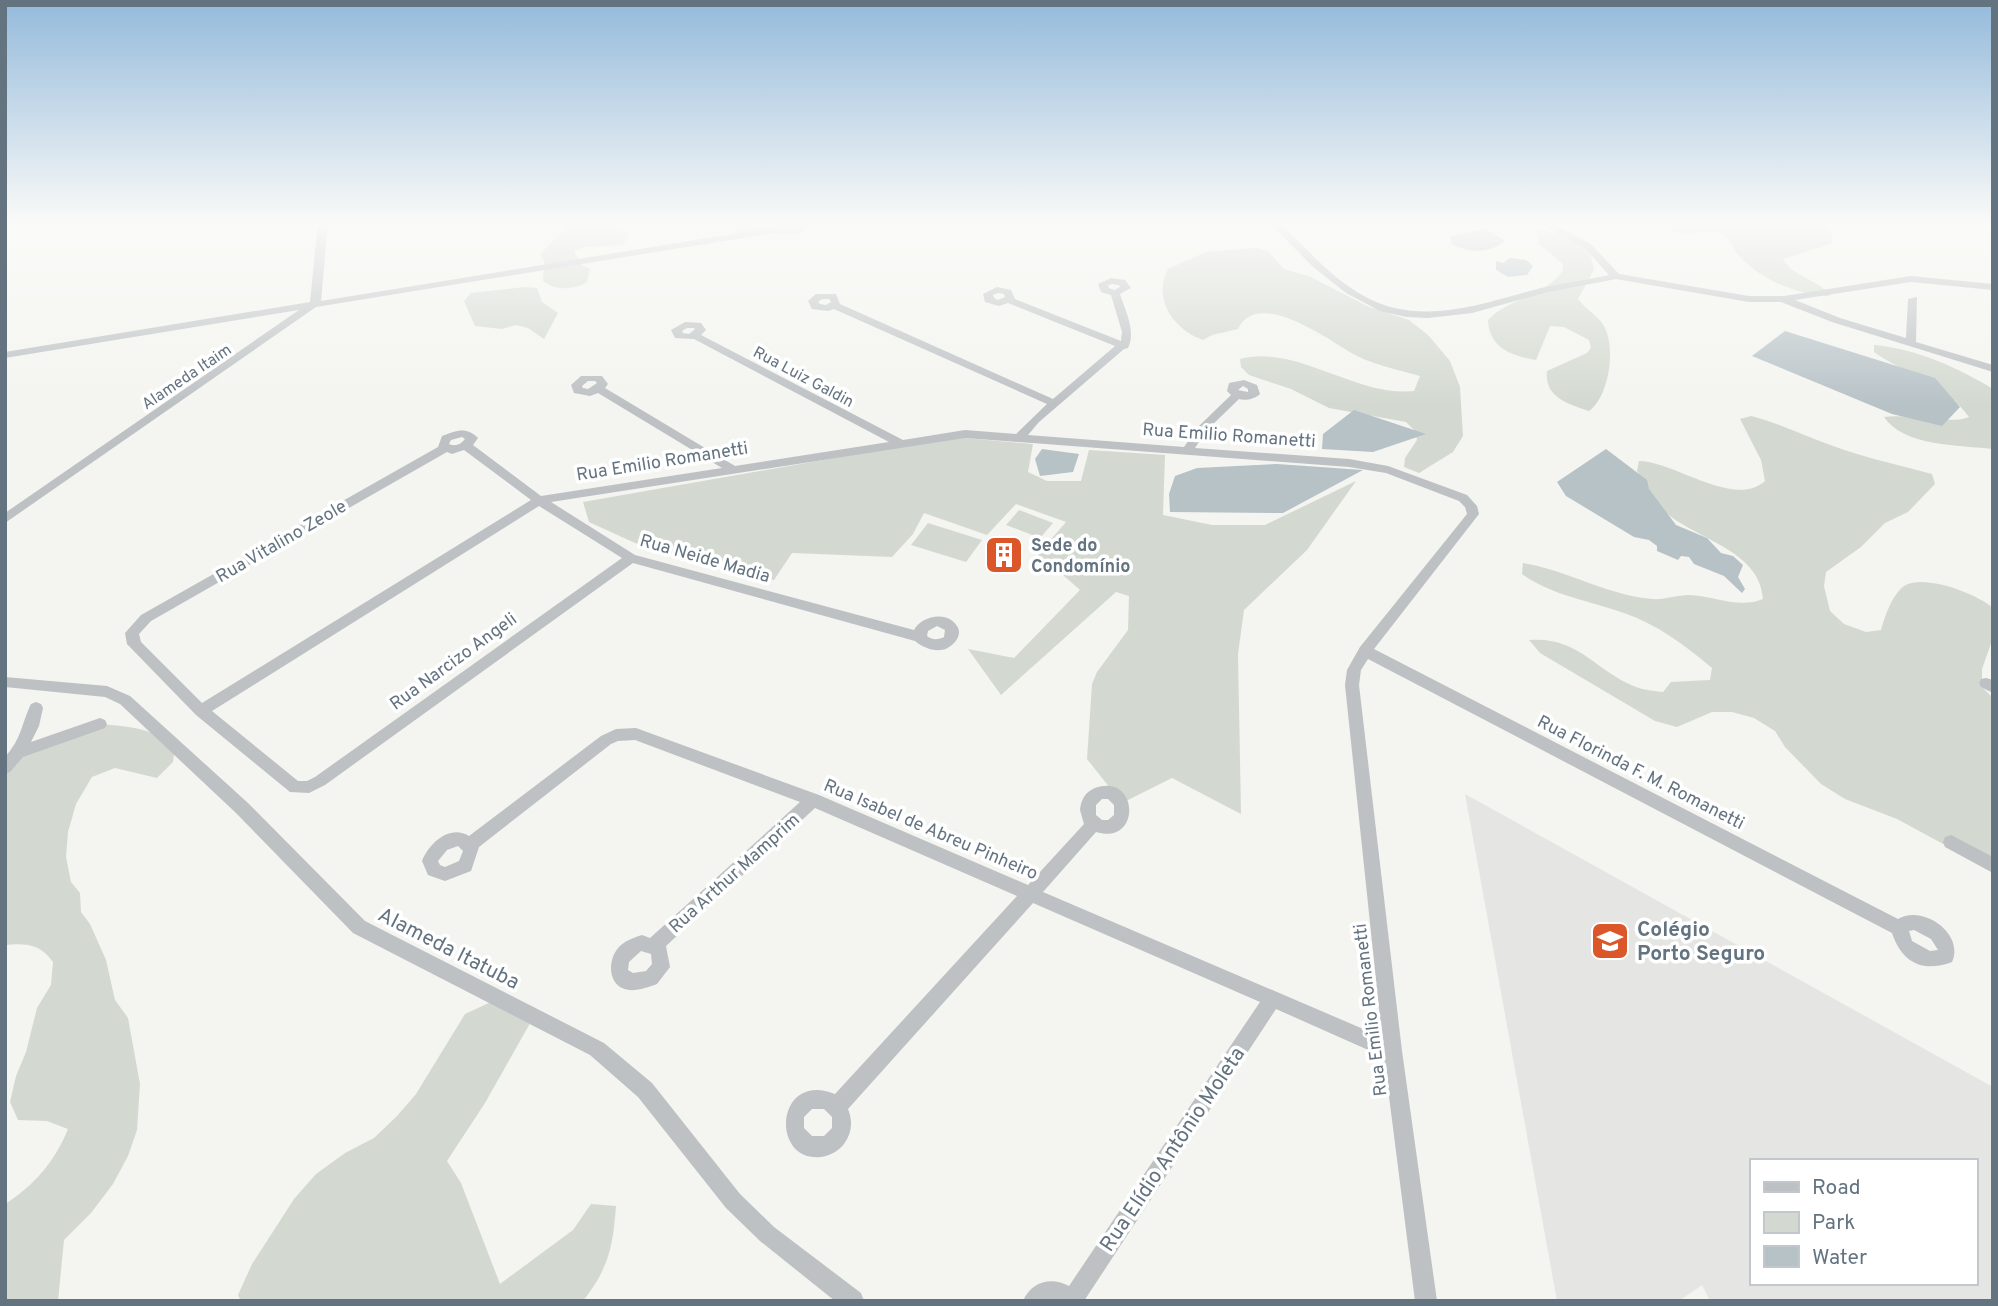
<svg xmlns="http://www.w3.org/2000/svg" width="1998" height="1306" font-family="Overpass,sans-serif">
  <style>
    .built { fill: #e5e6e4; fill-rule: evenodd }
    .green { fill: #d3d9d0 }
    .water { fill: #b7c2c7 }
    .lines { fill: none; stroke-linecap: round; stroke-linejoin: round }
    .minor { fill: #bdc1c4; fill-rule: evenodd }
    .labels { text-anchor: middle; stroke-width: 7; stroke-linejoin: round; paint-order: stroke }
    .far-street-label { font-size: 16px; fill: #647380; stroke: #fff }
    .street-label { font-size: 18px; fill: #647380; stroke: #fff }
    .poi-label { font-size: 18px; font-weight: bold; fill: #647380; stroke: #fff; text-anchor: start }
    .near-poi-label { font-size: 21px; font-weight: bold; fill: #647380; stroke: #fff; text-anchor: start }
    .near-street-label { font-size: 21px; fill: #647380; stroke: #fff }
  </style>
  <rect width="100%" height="100%" fill="#f4f4f0"/>
  <path class="built" d="M1465 794 1993 1087V1301H1710L1702 1285 1679 1301H1557ZM1751 1161H1975V1283H1751Z"/>
  <g class="green">
    <path d="M563 222H608L630 234 623 245 584 247 574 252 582 265 590 269 587 282C573 290 556 291 543 281L544 261 540 254 566 229Z"/>
    <polygon points="742,222 815,222 799,235 735,232"/>
    <path d="M1658 222H1828L1833 243 1783 259C1792 277 1819 279 1830 296 1797 294 1765 282 1741 258 1734 251 1729 237 1720 234 1698 226 1683 245 1658 222Z"/>
    <path d="M1536 230 1563 235 1590 251 1594 270 1578 299C1585 308 1596 315 1602 323 1617 343 1610 396 1589 411 1568 404 1544 397 1547 371L1587 353 1591 348 1589 340 1564 327 1550 326 1536 360C1512 356 1489 348 1488 320 1508 298 1547 296 1563 270V264L1539 244Z"/>
    <path d="M1256 248 1268 251 1284 269 1311 277 1367 306 1409 320 1428 335 1450 361 1460 387 1463 436 1453 452 1419 473 1404 467 1405 458 1417 440 1415 431 1406 422 1329 408 1291 389 1249 375 1241 367 1240 359C1297 344 1355 397 1414 391L1420 376C1396 369 1369 364 1348 351 1326 338 1257 288 1238 329L1212 335 1203 340C1174 330 1152 299 1168 269L1206 252Z"/>
    <polygon points="525,287 537,288 542,302 558,313 544,339 528,328 516,325 502,329 475,326 464,301 471,293"/>
    <path d="M1874 345C1914 348 1959 368 1993 389V449C1960 445 1904 447 1884 417 1909 413 1952 425 1969 417 1945 383 1907 375 1874 352Z"/>
    <path d="M1751 416C1774 422 1794 431 1817 440 1854 455 1894 464 1932 474L1935 484 1908 512 1885 523 1861 547 1826 572 1824 586 1830 611 1844 624 1866 632 1881 630C1885 616 1892 595 1904 586 1923 573 1978 594 1993 608V638L1982 669V687L1993 698V871L1897 819 1845 799 1821 784 1785 747 1775 731 1754 718 1732 712H1712L1677 727 1655 721 1540 653 1529 640C1579 636 1595 671 1636 687 1644 690 1654 691 1663 692L1671 682 1710 680 1712 668C1685 645 1658 625 1624 613 1588 600 1553 596 1522 574L1523 563C1567 570 1607 595 1652 599 1664 600 1677 595 1689 595 1715 596 1739 609 1763 599 1760 548 1691 539 1661 508 1652 498 1645 483 1637 471L1639 461C1674 461 1734 509 1765 481L1761 460 1740 419Z"/>
    <polygon points="954,437 1033,444 1028,472 1047,481 1081,481 1089,450 1165,455 1163,515 1212,525 1265,525 1356,481 1307,550 1244,610 1238,654 1241,814 1172,778 1122,803 1087,759 1092,684 1097,672 1128,630 1129,596 1116,592 1001,695 968,649 1014,658 1080,590 1063,575 1036,570 1039,553 1066,522 1016,504 987,535 924,513 913,534 892,557 792,553 774,580 635,543 589,522 583,502"/>
    <polygon points="1019,510 1053,523 1040,538 1006,525"/>
    <polygon points="928,523 982,540 966,562 911,545"/>
    <path d="M92 724C119 725 154 727 175 746L173 762 157 778 115 768 92 777 76 804 68 832 66 857 71 882 80 893 81 912 90 924 106 960 115 1000 128 1018 140 1084 137 1130 128 1156 113 1184 91 1213 64 1240 58 1301H5V1204C35 1185 55 1161 68 1129L47 1121 18 1120 10 1102 16 1076 26 1052 37 1008 51 985 53 962C40 944 27 943 5 945V770L29 751Z"/>
    <path d="M491 1002 533 1018 485 1103 447 1161 461 1183 500 1284 573 1230 591 1204 616 1206C613 1246 609 1268 583 1301H241L238 1295 252 1264 294 1199 316 1174 345 1153 374 1138 397 1116 416 1094 465 1014Z"/>
  </g>
  <g class="water">
    <path d="M1486 229 1505 241C1489 254 1469 253 1452 244L1450 236Z"/>
    <polygon points="1510,258 1526,260 1533,266 1527,275 1508,277 1496,270 1496,261 1503,263"/>
    <polygon points="1785,331 1935,378 1960,407 1942,426 1892,414 1752,356"/>
    <polygon points="1354,410 1426,434 1373,452 1322,449 1323,434"/>
    <polygon points="1042,449 1079,454 1073,472 1040,476 1035,459"/>
    <polygon points="1606,449 1647,480 1649,489 1676,525 1707,538 1721,553 1733,556 1743,565 1738,577 1745,589 1742,593 1724,576 1694,564 1689,557 1681,556 1678,560 1657,551 1657,546 1649,540 1634,537 1566,496 1557,482"/>
    <polygon points="1277,464 1363,470 1283,513 1170,512 1169,494 1175,476 1197,468"/>
  </g>
  <g class="lines">
    <g class="minor">
      <polygon points="318,222 328,222 321,301 805,222 827,222 822,225 316,307 5,523 5,513 299,310 5,358 5,352 310,302"/>
      <path d="M1269 222H1279C1306 248 1331 278 1364 296 1421 328 1483 303 1541 288 1564 283 1587 280 1609 275L1585 248 1537 222H1549L1591 244 1619 274 1749 296H1784L1911 276 1993 284V290L1911 282 1795 300 1840 318 1906 338 1908 299 1917 297 1916 342 1993 365V372L1832 322 1781 302H1749L1616 279 1548 292 1472 313 1428 318 1406 317 1380 311 1346 293 1312 266Z"/>
      <path d="M1111 278 1125 280 1131 288 1120 294C1126 312 1136 332 1128 348L1124 349 1039 422 1028 435 1184 447 1198 427 1231 395 1227 391 1229 383 1244 380 1257 385 1260 394C1255 399 1245 401 1239 399L1206 431 1195 448 1349 459 1388 466 1467 495 1477 506 1479 514 1374 649 1898 919C1922 904 1965 933 1952 962 1923 973 1902 963 1892 933L1368 659 1361 670 1359 685 1402 1051 1437 1301H1415L1384 1057 1276 1009 1084 1301H1023C1031 1282 1051 1276 1069 1286L1260 1002 1033 903 848 1109C853 1121 852 1133 844 1144 839 1151 829 1156 821 1157 769 1162 776 1070 835 1094L1017 896 815 808 666 946 670 967 657 984C650 987 637 991 629 990 606 987 607 957 621 945 627 940 635 937 642 935L650 938 800 802 635 740 618 741 611 744 479 847 471 871 445 881 428 875 422 861C429 843 450 824 469 836L601 736 616 729 636 728 819 795 1028 885 1084 824 1080 810C1081 800 1085 792 1095 788 1139 772 1142 846 1096 832L1043 892 1382 1037 1345 685 1347 670 1360 647 1467 514 1465 507 1459 501 1386 473 1349 467 965 438 551 502 635 555 914 630C921 616 947 610 957 626 964 636 951 649 941 650 932 651 922 647 915 641L633 563 325 785 309 793 290 792 196 715 127 644 125 633 141 615 438 447 442 436C456 431 466 426 478 438L473 445 541 496 722 468 598 393 590 396 574 393 571 385 581 376H602L608 384 605 388 735 466 889 442 694 339 675 338 671 330 685 322 701 323 706 330 701 335 903 440 965 430 1016 434 1047 404 834 309 828 311 812 309 808 301 816 294H836L840 304 1053 399 1115 346 1008 303 999 306 985 302 983 294 997 287 1011 290 1015 299 1121 341 1122 332 1111 295 1101 292 1098 284ZM1112 284 1119 285 1120 287 1114 290 1109 288 1108 285ZM998 293 1004 294 1005 297 998 300 994 298 993 295ZM822 299H829L831 302 826 305 820 304 818 302ZM687 328H694L695 329 689 334 683 333 682 331ZM588 381H595L597 383 588 389 583 388 582 386ZM1243 386 1248 389V392L1238 390ZM462 437 465 439C461 444 456 447 449 444L451 440ZM464 450 531 500 202 703 141 642 139 634 151 621 447 452 452 454ZM539 506 622 558 315 777 307 781H298L212 711ZM937 626 945 630 944 637C938 640 932 640 927 636L928 631ZM1102 799H1108L1114 805V815L1108 820H1102L1096 815V805ZM458 846 463 851 459 861 445 867 440 865 438 861 447 850ZM1914 930 1931 939 1938 950 1930 951 1912 941 1909 931ZM641 951 651 954 652 964 646 971 633 973 628 970 629 962ZM812 1109H824L832 1117V1128L824 1136H812L804 1128V1117Z"/>
      <polygon points="5,677 107,686 130,696 248,803 365,921 604,1043 652,1083 740,1194 774,1227 861,1293 864,1301 835,1301 760,1241 726,1208 638,1097 590,1055 353,933 236,813 120,704 105,697 5,687"/>
      <polygon points="1986,678 1993,680 1993,693 1981,687 1979,683 1981,679"/>
      <path d="M36 702 41 704 43 708 39 726 31 742 100 718 105 720 107 724 105 728 23 757 10 772 5 774V757C22 738 21 725 31 704Z"/>
      <polygon points="1951,835 1993,857 1993,873 1945,847 1943,842 1945,837"/>
    </g>
  </g>
  <linearGradient id="sky" x2="0" y2="1"><stop stop-color="#94badb"/><stop offset="0.55" stop-color="#fafaf8"/><stop offset="1" stop-color="#fafaf8" stop-opacity="0"/></linearGradient>
  <rect width="1998" height="405" fill="url(#sky)"/>
  <defs>
    <symbol id="building-square" viewBox="-11 -11 22 22"><rect x="-9" y="-9" width="18" height="18" rx="4" fill="#db5629" stroke="#fff"/><path d="M-4-6H4V6H1V3H-1V6H-4ZM-2.5-4.3h1.7v1.8h-1.7ZM.8-4.3h1.7v1.8H.8ZM-2.5-1h1.7V.8h-1.7ZM.8-1h1.7V.8H.8Z" fill="#fff"/></symbol>
    <symbol id="school-square" viewBox="-11 -11 22 22"><rect x="-9" y="-9" width="18" height="18" rx="4" fill="#db5629" stroke="#fff"/><path d="M0-5L7-2L0 1L-7-2ZM-4 1L0 2.5L4 1V4Q0 6-4 4Z" fill="#fff"/></symbol>
  </defs>
  <g fill-rule="evenodd">
    <use href="#building-square" x="982" y="533" width="44" height="44"/>
    <use href="#school-square" x="1588" y="919" width="44" height="44"/>
  </g>
  <g class="labels">
    <g class="far-street-label">
      <text transform="translate(186 376) rotate(-34)" y="6">Alameda Itaim</text>
      <text transform="translate(804 376) rotate(28)" y="6">Rua Luiz Galdin</text>
    </g>
    <g class="street-label">
      <text transform="translate(1229 435) rotate(4)" y="6">Rua Emilio Romanetti</text>
      <text transform="translate(662 461) rotate(-9)" y="6">Rua Emilio Romanetti</text>
      <text transform="translate(281 541) rotate(-30)" y="6">Rua Vitalino Zeole</text>
      <text transform="translate(705 558) rotate(16)" y="6">Rua Neide Madia</text>
      <text transform="translate(453 661) rotate(-36)" y="6">Rua Narcizo Angeli</text>
      <text transform="translate(1641 772) rotate(27)" y="6">Rua Florinda F. M. Romanetti</text>
      <text transform="translate(931 829) rotate(23)" y="6">Rua Isabel de Abreu Pinheiro</text>
      <text transform="translate(734 873) rotate(-42)" y="6">Rua Arthur Mamprim</text>
      <text transform="translate(1370 1010) rotate(-97)" y="6">Rua Emilio Romanetti</text>
    </g>
    <g class="poi-label">
      <text x="1031" y="551">Sede do<tspan x="1031" dy="21">Condomínio</tspan></text>
    </g>
    <g class="near-poi-label">
      <text x="1637" y="936">Colégio<tspan x="1637" dy="24">Porto Seguro</tspan></text>
    </g>
    <g class="near-street-label">
      <text transform="translate(449 948) rotate(27)" y="7">Alameda Itatuba</text>
      <text transform="translate(1172 1149) rotate(-56)" y="7">Rua Elídio Antônio Moleta</text>
    </g>
  </g>
  <rect width="1998" height="1306" fill="none" stroke="#647380" stroke-width="14"/>
  <rect x="1750" y="1159" width="228" height="126" fill="#ffffff" stroke="#c1c7cc" stroke-width="2"/>
  <rect x="1764" y="1182" width="35" height="10" fill="#bdc1c4" stroke="#c1c7cc" stroke-width="2"/>
  <text x="1812" y="1194" font-size="21" fill="#647380">Road</text>
  <rect x="1764" y="1212" width="35" height="21" fill="#d3d9d0" stroke="#c1c7cc" stroke-width="2"/>
  <text x="1812" y="1229" font-size="21" fill="#647380">Park</text>
  <rect x="1764" y="1246" width="35" height="21" fill="#b7c2c7" stroke="#c1c7cc" stroke-width="2"/>
  <text x="1812" y="1264" font-size="21" fill="#647380">Water</text>
</svg>
